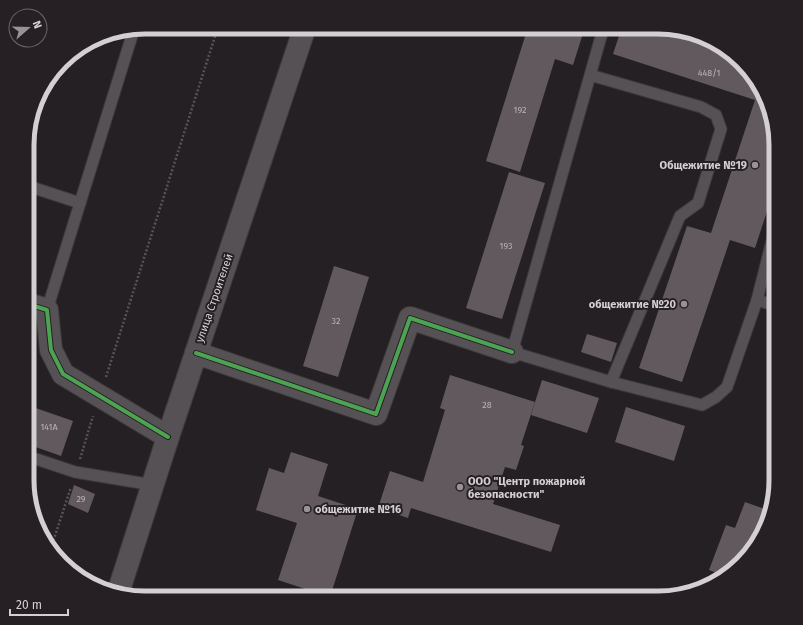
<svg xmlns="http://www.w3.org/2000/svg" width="803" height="625" font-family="'Fira Sans',sans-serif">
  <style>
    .building { fill: #62595e }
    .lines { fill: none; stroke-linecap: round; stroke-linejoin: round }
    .service-casing { stroke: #3e3a3c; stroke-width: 13 }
    .minor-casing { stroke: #3e3a3c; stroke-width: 24 }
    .secondary-casing { stroke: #3e3a3c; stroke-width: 24 }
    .path { stroke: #585456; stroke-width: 2.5; stroke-dasharray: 2 2; stroke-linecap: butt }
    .service { stroke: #555154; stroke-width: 11 }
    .minor { stroke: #555154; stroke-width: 22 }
    .secondary { stroke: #555154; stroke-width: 22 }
    .cycleway-casing { stroke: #261f23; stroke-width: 6 }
    .cycleway { stroke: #4ca352; stroke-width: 4 }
    .poi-dot { fill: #979295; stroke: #261f23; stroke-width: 1.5 }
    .labels { text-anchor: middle; stroke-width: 4; stroke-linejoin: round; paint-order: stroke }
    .number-label { font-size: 9px; fill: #b8b2b5 }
    .poi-label { font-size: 11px; font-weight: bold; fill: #d4d0d2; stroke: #261f23; text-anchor: end }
    .street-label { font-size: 11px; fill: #d4d0d2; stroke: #261f23 }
    .rim { fill: none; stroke: #d4d0d2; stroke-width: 5 }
  </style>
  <rect width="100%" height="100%" fill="#252023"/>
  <g class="building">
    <polygon points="528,27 585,27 573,65 555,59 520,172 486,161"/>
    <polygon points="622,27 662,27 718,45 736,57 767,100 776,145 776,184 755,248 730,240 682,382 639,368 687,226 711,233 755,100 613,54"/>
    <polygon points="509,172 545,183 502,319 466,308"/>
    <polygon points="334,266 369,277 338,377 303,366"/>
    <polygon points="587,334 617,343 611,362 581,352"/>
    <polygon points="450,375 535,402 521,445 524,446 516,470 505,467 493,504 560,525 551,552 411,508 408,518 378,508 390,471 423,482 445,410 440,408"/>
    <polygon points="542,380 599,398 587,433 531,415"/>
    <polygon points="27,405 73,421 61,456 27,444"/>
    <polygon points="626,407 685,426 674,461 615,442"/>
    <polygon points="291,452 328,464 318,496 358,509 330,597 278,580 297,523 256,510 269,468 284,473"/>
    <polygon points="74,485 95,494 88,513 68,504"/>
    <polygon points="745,502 770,511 767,525 746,558 722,575 709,570 726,525 735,528"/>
  </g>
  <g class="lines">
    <defs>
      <g id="service">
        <polyline points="590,75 701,107 716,115 721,129 698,203 680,216 611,382 512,352 600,40 604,27"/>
        <polyline points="28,186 80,203 47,310"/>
        <polyline points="80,203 134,29"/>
        <polyline points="757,300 776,306"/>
        <polyline points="611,382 702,405 716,397 727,387 757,300 776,225"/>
        <polyline points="27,456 75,472 153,485"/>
      </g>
      <g id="minor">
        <polyline points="28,304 47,310 51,350 63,374 168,437"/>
        <polyline points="196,353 376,414 410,318 512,352"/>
      </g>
      <polyline id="secondary" points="118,593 168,437 305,27"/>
    </defs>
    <use href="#service" class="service-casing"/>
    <use href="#minor" class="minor-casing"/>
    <use href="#secondary" class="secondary-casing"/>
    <g class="path">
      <polyline points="106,377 218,27"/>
      <polyline points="80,459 93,416"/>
      <polyline points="51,548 71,487"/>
    </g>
    <use href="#service" class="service"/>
    <use href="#minor" class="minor"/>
    <use href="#secondary" class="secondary"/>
    <defs>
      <g id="cycleway">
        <polyline points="28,304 47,310 51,350 63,374 168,437"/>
        <polyline points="196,353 376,414 410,318 512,352"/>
      </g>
    </defs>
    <use href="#cycleway" class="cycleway-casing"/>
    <use href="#cycleway" class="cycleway"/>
  </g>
  <g class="poi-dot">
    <circle cx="755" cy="165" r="4"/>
    <circle cx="684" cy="304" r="4"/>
    <circle cx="460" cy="487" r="4"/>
    <circle cx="307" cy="509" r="4"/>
  </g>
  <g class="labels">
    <g class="number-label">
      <text x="709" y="76">448/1</text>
      <text x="520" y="113">192</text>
      <text x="506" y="249">193</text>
      <text x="336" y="324">32</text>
      <text x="487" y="408">28</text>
      <text x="49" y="430">141А</text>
      <text x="81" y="502">29</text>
    </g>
    <g class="poi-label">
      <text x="747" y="169">Общежитие №19</text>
      <text x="676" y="308">общежитие №20</text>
      <text x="468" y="485" text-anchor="start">ООО "Центр пожарной<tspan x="468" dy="13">безопасности"</tspan></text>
      <text x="315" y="513" text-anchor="start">общежитие №16</text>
    </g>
    <g class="street-label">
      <text transform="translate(214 298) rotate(-71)" y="4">улица Строителей</text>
    </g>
  </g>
  <path d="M0 0H803V625H0ZM145 34H658A111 111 0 0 1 769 145V480A111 111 0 0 1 658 591H145A111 111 0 0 1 34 480V145A111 111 0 0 1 145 34Z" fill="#261f23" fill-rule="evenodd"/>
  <path class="rim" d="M145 34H658A111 111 0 0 1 769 145V480A111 111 0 0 1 658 591H145A111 111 0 0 1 34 480V145A111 111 0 0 1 145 34Z"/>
  <g transform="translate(28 28) rotate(70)"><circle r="19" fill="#261f23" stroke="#6c6669"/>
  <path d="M0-3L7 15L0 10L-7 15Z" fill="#979295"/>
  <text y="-6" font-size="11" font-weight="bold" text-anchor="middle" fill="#d4d0d2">N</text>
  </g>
  <path d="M10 609v6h58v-6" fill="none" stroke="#d4d0d2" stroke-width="2"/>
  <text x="16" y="609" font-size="12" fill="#d4d0d2" stroke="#261f23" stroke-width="3" paint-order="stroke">20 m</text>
</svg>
